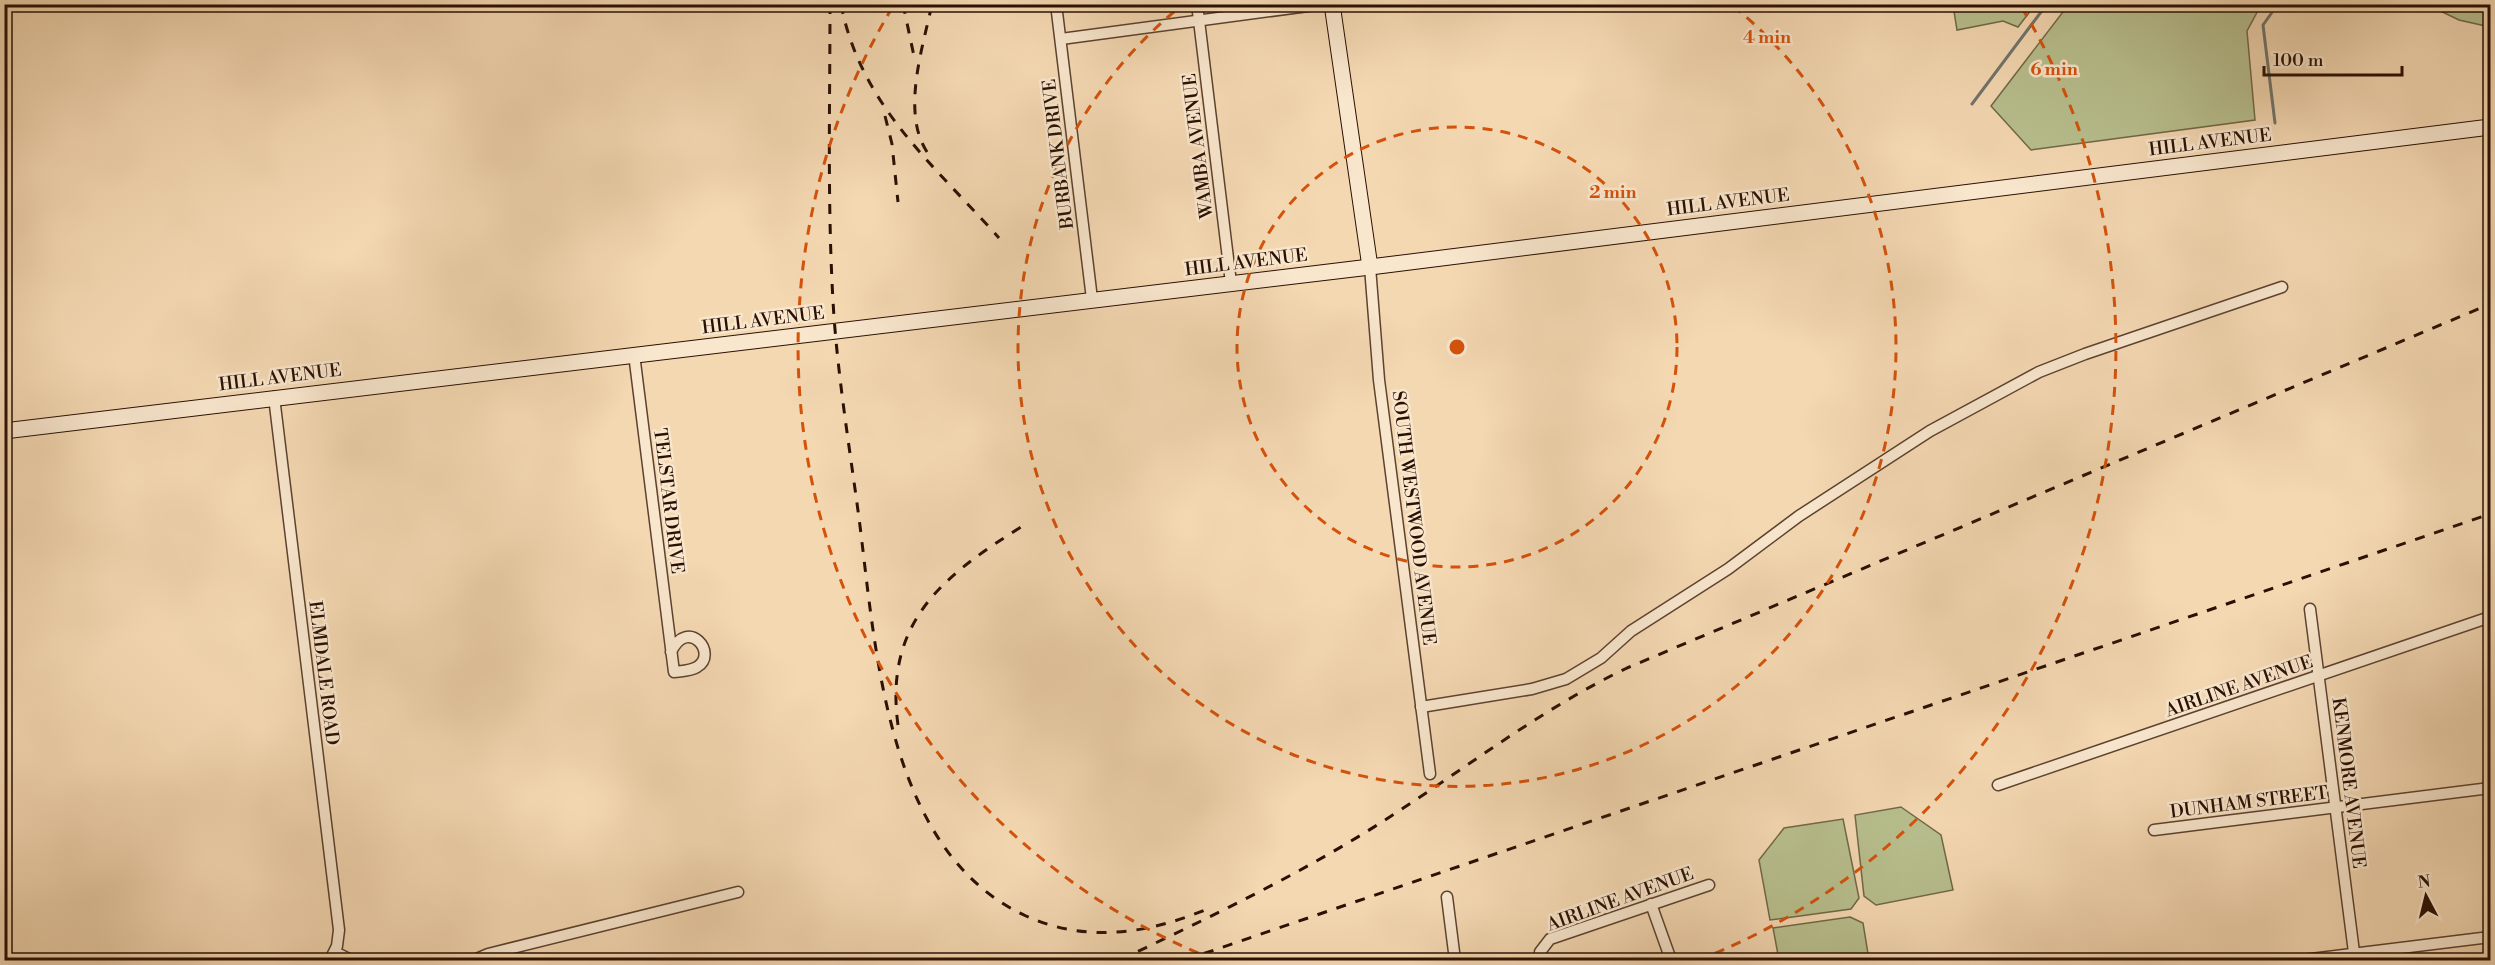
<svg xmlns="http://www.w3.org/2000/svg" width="2495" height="965" font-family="'Libre Bodoni',serif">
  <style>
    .green { fill: #b8bf8e; stroke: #716848; stroke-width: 1.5 }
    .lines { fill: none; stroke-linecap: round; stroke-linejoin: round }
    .stream { stroke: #70756d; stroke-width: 3 }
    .street-casing { stroke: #5c422f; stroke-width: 13 }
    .secondary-casing { stroke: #2a1003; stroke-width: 17 }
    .street { stroke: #f8e6cd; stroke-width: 10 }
    .secondary { stroke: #f8e6cd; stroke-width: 15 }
    .rail { stroke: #2a1003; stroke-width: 3; stroke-dasharray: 10 10; stroke-linecap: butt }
    .ring { fill: none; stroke: #d5520b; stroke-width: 3; stroke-dasharray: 10 8 }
    .labels { text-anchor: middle; stroke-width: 5; stroke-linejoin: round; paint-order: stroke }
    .street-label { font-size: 18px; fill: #2a1003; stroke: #f8e6cd }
    .centre { fill: #d5520b; stroke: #f8e6cd; stroke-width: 3 }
    .ring-label { font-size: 18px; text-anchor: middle; font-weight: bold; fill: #d5520b; stroke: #f8e6cd; stroke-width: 5; stroke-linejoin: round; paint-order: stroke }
  </style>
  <rect width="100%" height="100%" fill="#f4d8b2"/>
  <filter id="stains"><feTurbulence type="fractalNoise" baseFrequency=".00333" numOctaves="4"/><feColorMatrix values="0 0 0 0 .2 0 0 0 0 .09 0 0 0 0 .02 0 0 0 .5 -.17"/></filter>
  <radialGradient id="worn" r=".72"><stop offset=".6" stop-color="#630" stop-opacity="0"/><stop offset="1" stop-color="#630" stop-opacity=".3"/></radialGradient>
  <g class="green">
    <polygon points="2069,4 2261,5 2247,31 2255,120 2031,150 1991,106"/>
    <polygon points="1953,5 1953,4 2035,5 2018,27 2003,21 1957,30"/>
    <polygon points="2428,5 2490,5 2490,27 2459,20"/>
    <polygon points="1901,807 1941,835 1953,890 1876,905 1864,896 1855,815"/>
    <polygon points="1843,819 1859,898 1851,909 1770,920 1759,860 1784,828"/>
    <polygon points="1850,917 1863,923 1869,960 1779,960 1773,928"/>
  </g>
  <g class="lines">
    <g class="stream">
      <polyline points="1972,104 2047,4"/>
      <polyline points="2275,123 2263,25 2278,4"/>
    </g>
    <defs>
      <g id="street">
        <polyline points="1056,4 1092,299"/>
        <polyline points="1197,4 1231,283"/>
        <polyline points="1061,39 1323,4"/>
        <polyline points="1370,267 1379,380 1430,774"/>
        <path d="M634 354 674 672C681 671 691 671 697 667 719 654 688 616 671 652"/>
        <polyline points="274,397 339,930 337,946 330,960"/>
        <polyline points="2310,609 2355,960"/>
        <polyline points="1421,707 1532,689 1566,679 1601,658 1631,631 1728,569 1799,516 1930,431 2039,372 2085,354 2282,287"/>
        <polyline points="1998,785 2490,617"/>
        <polyline points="2154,830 2490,788"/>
        <polyline points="1447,897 1455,960"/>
        <polyline points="1651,904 1671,960"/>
        <polyline points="335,952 351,960"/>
        <polyline points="474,960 488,954 738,892"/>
        <polyline points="1540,960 1540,952 1550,939 1709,885"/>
        <polyline points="2303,960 2490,937"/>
      </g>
      <g id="secondary">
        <polyline points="1332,4 1370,267"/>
        <polyline points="4,431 1370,267 2490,127"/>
      </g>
    </defs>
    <use href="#street" class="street-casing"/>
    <use href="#secondary" class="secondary-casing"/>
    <use href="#street" class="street"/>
    <use href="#secondary" class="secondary"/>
    <g class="rail">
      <path d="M830 4C830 108 827 213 834 317 839 384 850 451 859 518 876 650 886 852 1026 916 1086 943 1146 934 1205 910"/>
      <path d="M841 4C860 105 934 165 999 238"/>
      <polyline points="903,4 915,61"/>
      <polyline points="885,116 892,144 898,202"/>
      <path d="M927 152C901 112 923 47 932 4"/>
      <path d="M898 725C884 622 943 576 1021 527"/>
      <path d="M1120 960C1210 917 1301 874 1385 820 1465 769 1541 709 1627 668L2490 304"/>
      <polyline points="1185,960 2490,514"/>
    </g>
  </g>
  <g class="ring">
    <circle cx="1457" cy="347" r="220"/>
    <path d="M1733 6A439 439 0 1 1 1181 6"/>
    <path d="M1215 960A659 659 0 0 1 892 8M2022 8A659 659 0 0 1 1699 960"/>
  </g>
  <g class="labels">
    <g class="street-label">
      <text transform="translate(2210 142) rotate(-7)" y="6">HILL AVENUE</text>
      <text transform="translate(1198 146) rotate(-97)" y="6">WAMBA AVENUE</text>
      <text transform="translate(1058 154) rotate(-97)" y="6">BURBANK DRIVE</text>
      <text transform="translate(1728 202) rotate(-7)" y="6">HILL AVENUE</text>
      <text transform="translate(1246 262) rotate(-7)" y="6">HILL AVENUE</text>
      <text transform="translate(763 320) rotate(-7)" y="6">HILL AVENUE</text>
      <text transform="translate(280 377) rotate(-7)" y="6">HILL AVENUE</text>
      <text transform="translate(669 501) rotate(83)" y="6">TELSTAR DRIVE</text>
      <text transform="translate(1414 518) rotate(83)" y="6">SOUTH WESTWOOD AVENUE</text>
      <text transform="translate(324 673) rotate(83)" y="6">ELMDALE ROAD</text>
      <text transform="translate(2239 686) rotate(-19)" y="6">AIRLINE AVENUE</text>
      <text transform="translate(2349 783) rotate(83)" y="6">KENMORE AVENUE</text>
      <text transform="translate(2249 802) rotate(-7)" y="6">DUNHAM STREET</text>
      <text transform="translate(1620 899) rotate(-20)" y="6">AIRLINE AVENUE</text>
    </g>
  </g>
  <circle cx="1457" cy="347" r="9" class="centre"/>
  <g class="ring-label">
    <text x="1767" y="43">4 min</text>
    <text x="2054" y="75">6 min</text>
    <text x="1613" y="198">2 min</text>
  </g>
  <rect width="2495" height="965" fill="none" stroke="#f4d8b2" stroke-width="24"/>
  <rect x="6" y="6" width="2483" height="953" fill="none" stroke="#2a1003" stroke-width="3"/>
  <rect x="12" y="12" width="2471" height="941" fill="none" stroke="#2a1003" stroke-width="1.5"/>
  <g transform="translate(2426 896) rotate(353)" stroke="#f8e6cd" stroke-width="4.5" paint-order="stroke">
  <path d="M0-4.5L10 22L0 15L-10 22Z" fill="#2a1003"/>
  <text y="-9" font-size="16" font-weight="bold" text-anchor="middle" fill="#2a1003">N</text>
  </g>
  <path d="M2264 66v9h138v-9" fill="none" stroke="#2a1003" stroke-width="3"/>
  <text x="2273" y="66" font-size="18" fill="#2a1003" stroke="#f8e6cd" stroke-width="4.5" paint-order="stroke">100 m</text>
  <rect width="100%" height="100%" filter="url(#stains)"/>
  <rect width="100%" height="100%" fill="url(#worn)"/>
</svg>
